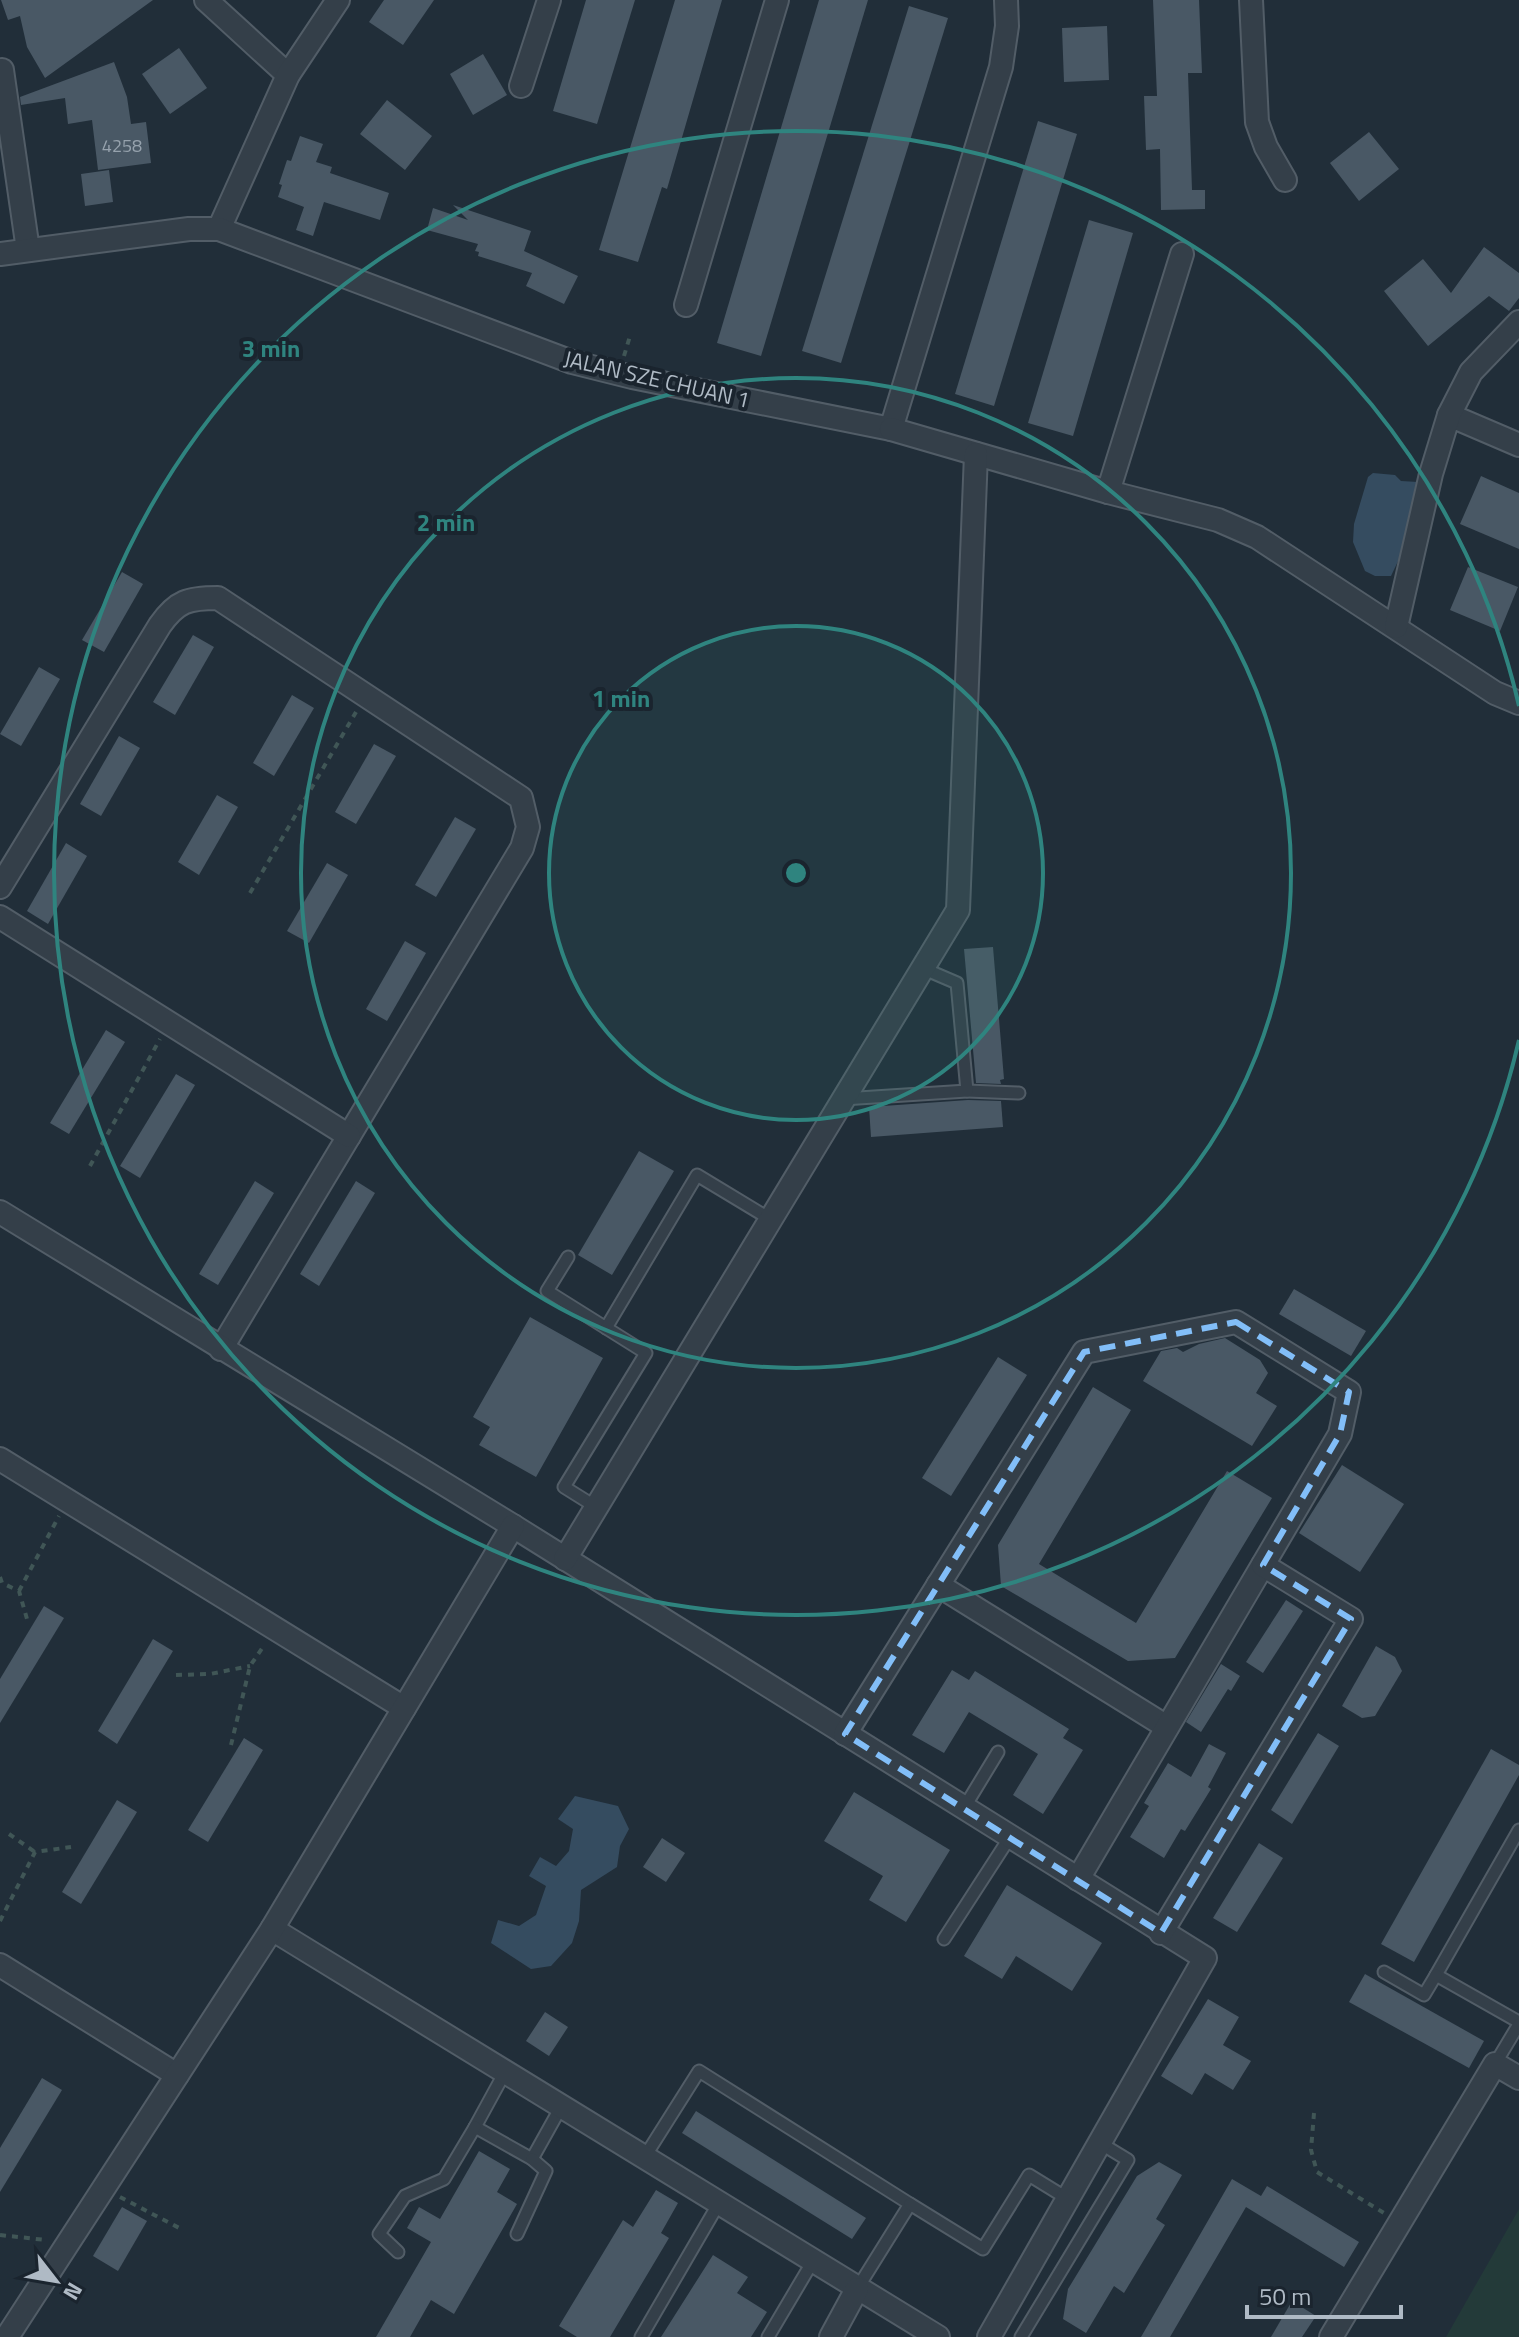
<svg xmlns="http://www.w3.org/2000/svg" width="1519" height="2337" font-family="'Titillium Web',sans-serif">
  <style>
    .green { fill: #233a39 }
    .water { fill: #354c60 }
    .building { fill: #495865 }
    .lines { fill: none; stroke-linecap: round; stroke-linejoin: round }
    .lane-casing { stroke: #525d67; stroke-width: 15 }
    .street-casing { stroke: #525d67; stroke-width: 26 }
    .path { stroke: #405656; stroke-width: 4; stroke-dasharray: 6 6; stroke-linecap: butt }
    .lane { stroke: #343f49; stroke-width: 11 }
    .street { stroke: #343f49; stroke-width: 22 }
    .marked { fill: none; stroke: #82bef8; stroke-width: 6; stroke-dasharray: 16 10; stroke-linejoin: round }
    .ring { fill: none; stroke: #2f847f; stroke-width: 4 }
    .labels { text-anchor: middle; stroke-width: 8; stroke-linejoin: round; paint-order: stroke }
    .number-label { font-size: 18px; fill: #96a2ad }
    .street-label { font-size: 22px; fill: #afbac5; stroke: #1a242e }
    .centre { fill: #2f847f; stroke: #1a242e; stroke-width: 4 }
    .ring-label { font-size: 24px; text-anchor: middle; font-weight: bold; fill: #2f847f; stroke: #1a242e; stroke-width: 8; stroke-linejoin: round; paint-order: stroke }
  </style>
  <rect width="100%" height="100%" fill="#212e39"/>
  <polygon class="green" points="1519,2209 1519,2337 1446,2337"/>
  <g class="water">
    <polygon points="1373,473 1395,475 1401,481 1418,482 1400,557 1391,576 1375,576 1365,571 1353,542 1354,524 1368,477"/>
    <polygon points="575,1796 618,1806 629,1829 620,1846 617,1867 581,1890 579,1921 572,1943 551,1966 531,1969 491,1943 498,1920 519,1926 536,1915 546,1886 529,1876 540,1857 556,1866 569,1851 573,1829 558,1819"/>
  </g>
  <g class="building">
    <polygon points="1,0 153,0 45,78 27,47 20,16 8,20"/>
    <polygon points="384,0 434,0 403,45 369,22"/>
    <polygon points="586,0 635,0 597,124 553,111"/>
    <polygon points="675,0 722,0 667,189 662,187 638,262 599,250"/>
    <polygon points="819,0 868,0 761,356 717,343"/>
    <polygon points="1153,0 1199,0 1202,73 1188,73 1192,190 1205,190 1205,209 1161,210 1160,149 1146,150 1144,96 1157,96"/>
    <polygon points="909,6 948,18 841,363 802,351"/>
    <polygon points="1107,26 1109,80 1064,82 1062,28"/>
    <polygon points="179,48 207,88 170,114 142,74"/>
    <polygon points="483,54 507,95 473,115 450,74"/>
    <polygon points="114,62 127,97 131,124 146,122 151,163 98,170 92,120 68,124 65,98 21,105 20,97"/>
    <polygon points="387,100 432,136 405,170 360,134"/>
    <polygon points="1038,121 1077,134 994,406 955,394"/>
    <polygon points="1369,132 1399,169 1359,201 1330,163"/>
    <polygon points="300,136 323,144 316,162 332,167 330,173 389,193 380,220 324,202 313,236 296,230 304,207 278,197 282,185 279,184 287,160 291,161"/>
    <polygon points="109,170 113,202 85,206 81,174"/>
    <polygon points="453,205 531,231 524,251 578,276 564,304 526,286 532,273 478,256 479,252 475,251 478,244 427,230 433,208 468,220"/>
    <polygon points="1089,220 1133,233 1073,436 1028,423"/>
    <polygon points="1484,247 1519,273 1519,298 1509,311 1489,296 1428,346 1384,291 1423,259 1451,293"/>
    <polygon points="1481,476 1519,493 1519,549 1460,524"/>
    <polygon points="1468,567 1518,587 1500,631 1450,610"/>
    <polygon points="122,572 143,584 104,652 82,640"/>
    <polygon points="193,635 214,647 175,715 153,702"/>
    <polygon points="39,667 60,679 21,746 0,734"/>
    <polygon points="292,695 314,708 274,776 253,763"/>
    <polygon points="119,736 140,748 101,816 80,804"/>
    <polygon points="374,744 396,756 356,824 335,812"/>
    <polygon points="217,795 238,807 199,875 178,862"/>
    <polygon points="455,817 476,829 436,897 415,885"/>
    <polygon points="66,843 87,856 48,924 27,911"/>
    <polygon points="327,863 348,875 309,943 287,931"/>
    <polygon points="405,941 426,953 387,1021 366,1009"/>
    <polygon points="993,947 1004,1079 1000,1080 1001,1084 976,1083 964,949"/>
    <polygon points="106,1030 125,1042 69,1134 50,1123"/>
    <polygon points="176,1074 195,1085 140,1178 120,1166"/>
    <polygon points="968,1100 1001,1101 1003,1127 871,1137 869,1107"/>
    <polygon points="639,1151 674,1171 612,1275 578,1255"/>
    <polygon points="255,1181 274,1193 218,1285 199,1274"/>
    <polygon points="356,1181 375,1193 319,1286 300,1274"/>
    <polygon points="1294,1289 1366,1331 1351,1356 1279,1314"/>
    <polygon points="530,1317 603,1358 536,1477 479,1445 490,1427 473,1417"/>
    <polygon points="1225,1338 1260,1360 1268,1373 1256,1393 1277,1406 1252,1446 1143,1381 1161,1351 1177,1348 1183,1352 1199,1344"/>
    <polygon points="998,1357 1027,1375 951,1496 922,1478"/>
    <polygon points="1093,1387 1131,1410 1039,1564 1136,1623 1227,1471 1272,1498 1175,1658 1128,1661 1001,1586 998,1545"/>
    <polygon points="1342,1465 1404,1504 1360,1572 1299,1533"/>
    <polygon points="1286,1600 1303,1611 1263,1673 1246,1662"/>
    <polygon points="44,1606 64,1618 0,1723 0,1679"/>
    <polygon points="153,1639 173,1651 117,1744 98,1731"/>
    <polygon points="1376,1646 1395,1657 1402,1671 1375,1716 1362,1718 1342,1706"/>
    <polygon points="1221,1664 1240,1676 1231,1691 1228,1689 1201,1732 1186,1722"/>
    <polygon points="952,1670 969,1680 975,1671 1069,1729 1063,1738 1083,1750 1043,1814 1013,1795 1038,1754 969,1712 944,1753 912,1735"/>
    <polygon points="1318,1733 1339,1746 1292,1824 1271,1810"/>
    <polygon points="244,1738 263,1750 208,1842 188,1830"/>
    <polygon points="1209,1744 1226,1753 1208,1787 1211,1789 1185,1831 1181,1829 1164,1858 1130,1837 1149,1806 1144,1803 1168,1763 1191,1777"/>
    <polygon points="1491,1749 1519,1765 1519,1775 1414,1962 1381,1944"/>
    <polygon points="854,1792 950,1850 906,1922 869,1900 883,1876 824,1841"/>
    <polygon points="117,1800 137,1812 81,1904 62,1892"/>
    <polygon points="662,1838 685,1853 666,1882 643,1867"/>
    <polygon points="1259,1843 1283,1858 1237,1932 1213,1918"/>
    <polygon points="1007,1885 1102,1943 1072,1991 1016,1956 1002,1979 964,1956"/>
    <polygon points="1365,1974 1484,2041 1469,2068 1349,2002"/>
    <polygon points="1208,1999 1239,2017 1223,2045 1251,2061 1233,2090 1205,2073 1192,2095 1161,2076"/>
    <polygon points="545,2012 568,2027 549,2056 526,2041"/>
    <polygon points="42,2078 62,2090 0,2192 0,2148"/>
    <polygon points="696,2111 866,2218 852,2239 682,2133"/>
    <polygon points="479,2151 510,2169 497,2192 517,2204 454,2314 431,2300 410,2337 376,2337 431,2242 407,2228 419,2207 440,2219"/>
    <polygon points="1159,2162 1182,2175 1156,2219 1165,2225 1124,2293 1114,2286 1086,2333 1063,2319 1068,2289 1137,2176"/>
    <polygon points="1232,2179 1261,2196 1267,2186 1359,2242 1344,2267 1246,2207 1170,2337 1141,2337"/>
    <polygon points="656,2190 678,2203 661,2233 669,2238 610,2337 577,2337 559,2326 623,2220 633,2227"/>
    <polygon points="122,2207 147,2221 118,2271 93,2256"/>
    <polygon points="713,2255 748,2277 737,2293 767,2312 751,2337 661,2337"/>
    <polygon points="1292,2301 1316,2316 1302,2337 1271,2337"/>
  </g>
  <g class="lines">
    <defs>
      <g id="lane">
        <polyline points="967,1091 1019,1093"/>
        <polyline points="843,1099 967,1091 957,983 922,968"/>
        <polyline points="568,1257 547,1291 646,1353 564,1487 596,1507"/>
        <polyline points="606,1328 697,1175 770,1219"/>
        <polyline points="964,1808 998,1752"/>
        <polyline points="1519,1830 1436,1975 1519,2022"/>
        <polyline points="944,1939 1010,1837"/>
        <polyline points="1384,1972 1424,1995 1436,1975"/>
        <polyline points="1495,2064 1519,2024"/>
        <polyline points="505,2072 475,2127 532,2159 561,2107"/>
        <polyline points="644,2158 699,2071 910,2204 857,2289"/>
        <polyline points="910,2204 983,2249 1029,2175 1068,2199"/>
        <polyline points="517,2234 546,2171 532,2159"/>
        <polyline points="398,2252 379,2234 405,2196 444,2179 475,2127"/>
        <polyline points="641,2337 719,2203"/>
        <polyline points="768,2337 813,2261"/>
        <polyline points="1021,2337 1128,2160 1100,2143"/>
      </g>
      <g id="street">
        <polyline points="206,0 288,75"/>
        <polyline points="1251,0 1257,122 1266,147 1285,180"/>
        <polyline points="2,70 28,250"/>
        <polyline points="521,86 549,0"/>
        <polyline points="219,229 288,75 338,0"/>
        <polyline points="0,254 189,229 219,229 572,362 632,377 891,429 1001,67 1007,26 1006,0"/>
        <polyline points="686,305 777,0"/>
        <polyline points="1449,415 1519,445"/>
        <polyline points="891,429 1108,492 1218,520 1257,537 1495,693 1519,703"/>
        <polyline points="1108,492 1182,254"/>
        <polyline points="1396,627 1431,474 1449,415 1471,372 1519,322"/>
        <path d="M0 887 160 625C177 601 188 598 218 598L521 798 528 827 522 848 221 1349"/>
        <polyline points="0,917 349,1136"/>
        <polyline points="0,1212 513,1526 1205,1958 989,2337"/>
        <polyline points="0,1459 404,1708"/>
        <polyline points="565,1559 958,910 976,454"/>
        <polyline points="938,1585 1167,1727"/>
        <polyline points="845,1734 1084,1352 1236,1322 1349,1392 1340,1434 1078,1879"/>
        <polyline points="272,1929 938,2337"/>
        <polyline points="1161,1933 1351,1619 1263,1565"/>
        <polyline points="0,1965 177,2075"/>
        <polyline points="7,2337 272,1929 513,1526"/>
        <polyline points="831,2337 857,2289"/>
        <polyline points="1331,2337 1495,2064 1519,2078"/>
      </g>
    </defs>
    <use href="#lane" class="lane-casing"/>
    <use href="#street" class="street-casing"/>
    <g class="path">
      <polyline points="624,356 630,336"/>
      <polyline points="250,893 356,712"/>
      <polyline points="90,1166 160,1039"/>
      <polyline points="0,1577 2,1583 19,1591 27,1619"/>
      <polyline points="19,1591 59,1516"/>
      <polyline points="176,1675 210,1674 250,1666"/>
      <polyline points="231,1745 250,1666 265,1644"/>
      <polyline points="9,1834 35,1852"/>
      <polyline points="0,1921 35,1852 71,1847"/>
      <polyline points="1314,2113 1311,2150 1317,2172 1384,2213"/>
      <polyline points="120,2197 183,2230"/>
      <polyline points="0,2235 46,2240"/>
    </g>
    <use href="#lane" class="lane"/>
    <use href="#street" class="street"/>
  </g>
  <path class="marked" d="M1236 1322 1349 1392 1340 1434 1263 1565 1351 1619 1161 1933 845 1734 1084 1352Z"/>
  <circle cx="796" cy="873" r="247" fill="#2f847f" fill-opacity=".12"/>
  <g class="ring">
    <circle cx="796" cy="873" r="247"/>
    <circle cx="796" cy="873" r="495"/>
    <path d="M1519 1040A742 742 0 1 1 1519 706"/>
  </g>
  <g class="labels">
    <g class="number-label">
      <text x="122" y="152">4258</text>
    </g>
    <g class="street-label">
      <text transform="translate(657 379) rotate(13)" y="8">JALAN SZE CHUAN 1</text>
    </g>
  </g>
  <circle cx="796" cy="873" r="12" class="centre"/>
  <g class="ring-label">
    <text x="271" y="357">3 min</text>
    <text x="446" y="531">2 min</text>
    <text x="621" y="707">1 min</text>
  </g>
  <g transform="translate(56 2281) rotate(121)" stroke="#1a242e" stroke-width="6" paint-order="stroke">
  <path d="M0-6L14 30L0 20L-14 30Z" fill="#afbac5"/>
  <text y="-12" font-size="22" font-weight="bold" text-anchor="middle" fill="#afbac5">N</text>
  </g>
  <path d="M1247 2305v12h154v-12" fill="none" stroke="#afbac5" stroke-width="4"/>
  <text x="1259" y="2305" font-size="24" fill="#afbac5" stroke="#1a242e" stroke-width="6" paint-order="stroke">50 m</text>
</svg>
